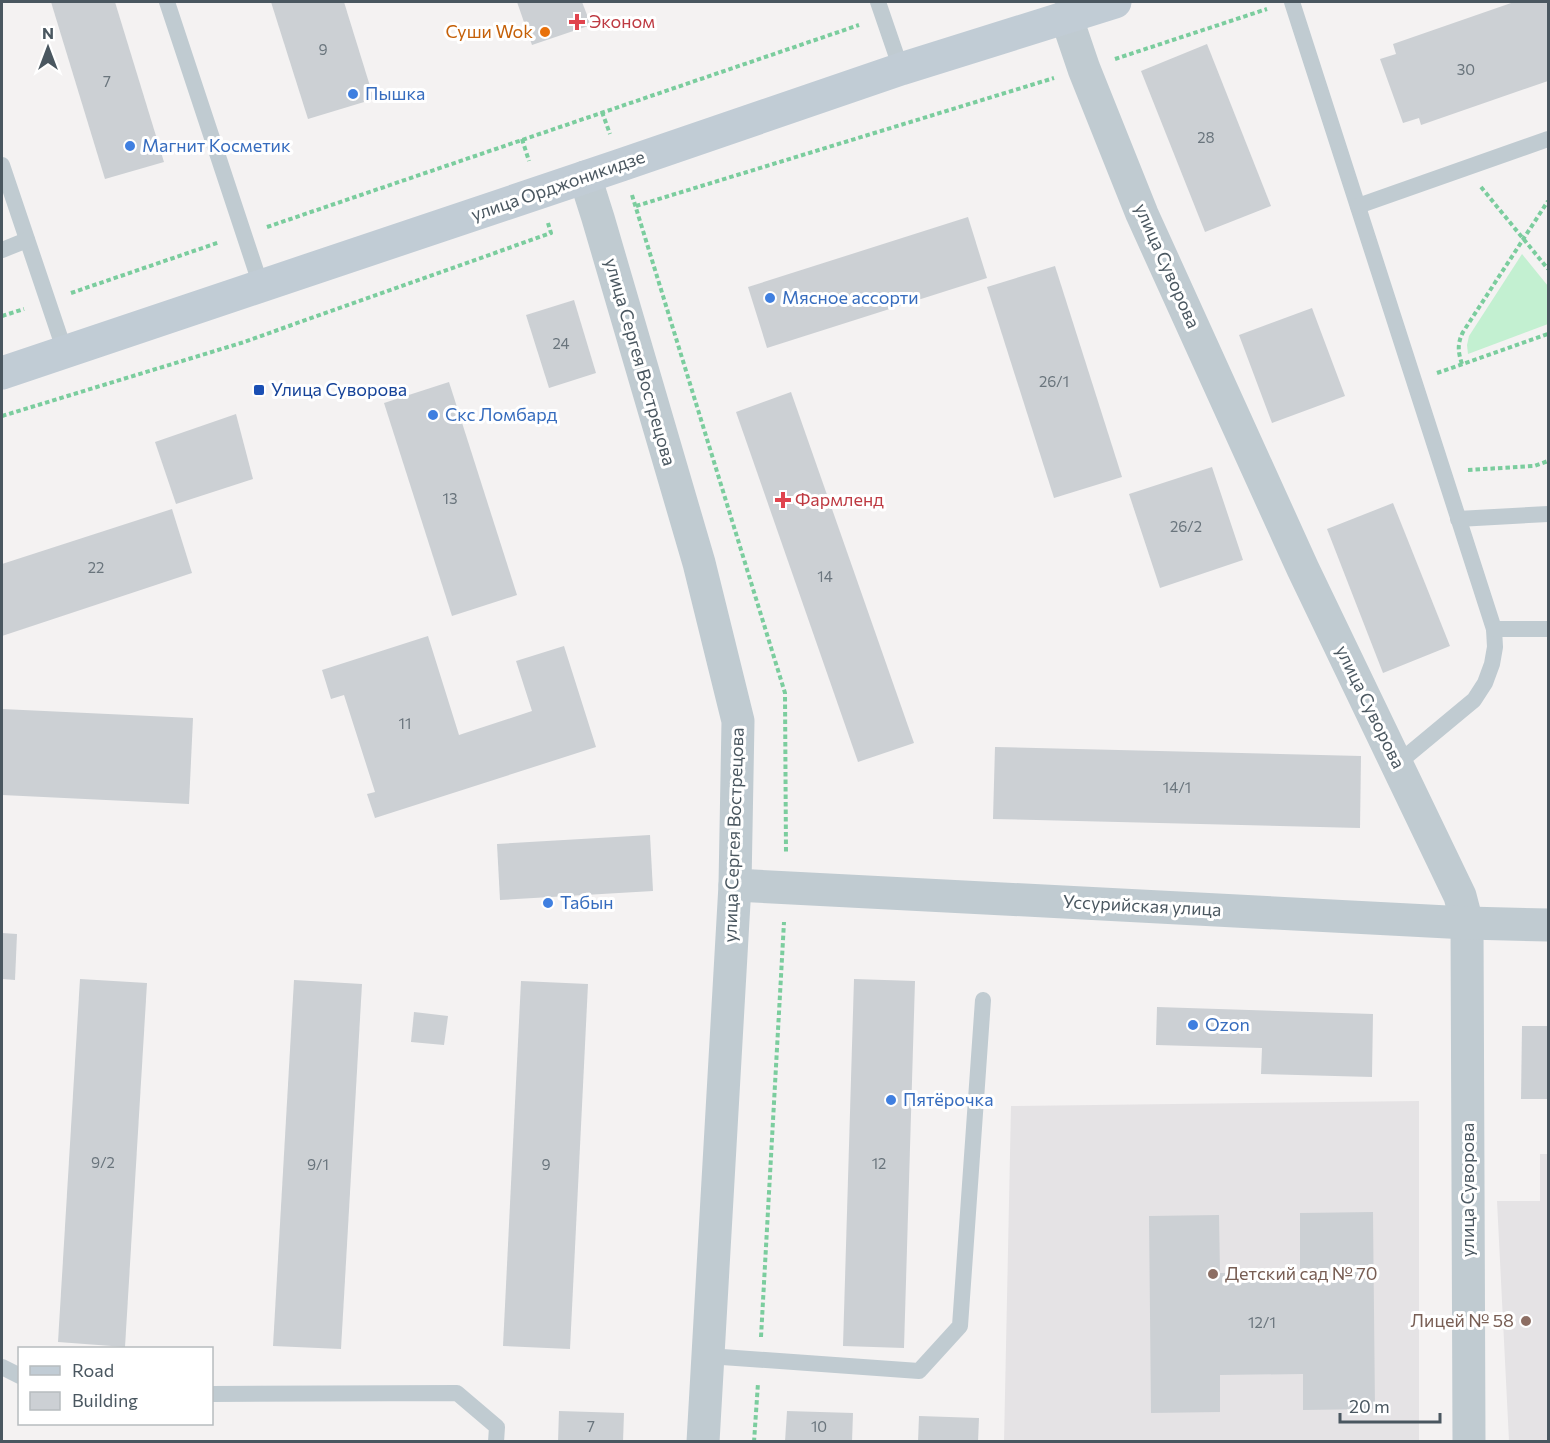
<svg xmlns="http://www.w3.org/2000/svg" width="1550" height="1443" font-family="Commissioner,sans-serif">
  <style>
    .education { fill: #e5e3e5 }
    .green { fill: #c3f0d1 }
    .building { fill: #ccd0d4 }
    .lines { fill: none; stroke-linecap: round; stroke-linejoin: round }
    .path { stroke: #7bcd9e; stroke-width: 4; stroke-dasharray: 4.5 3; stroke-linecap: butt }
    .lane { stroke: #c0cbd1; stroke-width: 16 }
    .street { stroke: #c0cbd1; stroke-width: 33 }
    .secondary { stroke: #c1ccd5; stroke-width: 33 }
    .health-dot { fill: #e0444e; stroke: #fff; stroke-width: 2 }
    .food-dot { fill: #e8710a; stroke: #fff; stroke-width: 2 }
    .shop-dot { fill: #3f7fe0; stroke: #fff; stroke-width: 2 }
    .transit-dot { fill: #1a4fb4; stroke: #fff; stroke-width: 2 }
    .education-dot { fill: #8d6e63; stroke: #fff; stroke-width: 2 }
    .labels { text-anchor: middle; stroke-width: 6; stroke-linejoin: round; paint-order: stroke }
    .number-label { font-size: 15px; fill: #6a757d }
    .health-label { font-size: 18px; fill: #be3a42; stroke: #fff; text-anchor: start }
    .food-label { font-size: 18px; fill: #c56008; stroke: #fff; text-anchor: end }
    .shop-label { font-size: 18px; fill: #366cbe; stroke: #fff; text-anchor: start }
    .street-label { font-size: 18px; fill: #4a5760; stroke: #fff }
    .transit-label { font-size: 18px; fill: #164399; stroke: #fff; text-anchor: start }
    .education-label { font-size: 18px; fill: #785e54; stroke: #fff; text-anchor: start }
  </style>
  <rect width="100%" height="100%" fill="#f4f2f2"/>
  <g class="education">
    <polygon points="1419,1101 1419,1441 1004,1442 1011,1106"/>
    <polygon points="1540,1154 1548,1154 1548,1441 1509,1441 1497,1201 1540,1201"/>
  </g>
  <polygon class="green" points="1522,254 1548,286 1548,324 1468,354 1467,345 1469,336"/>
  <g class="building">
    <polygon points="51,2 115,2 164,162 105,179"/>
    <polygon points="271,2 344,2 374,99 308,119"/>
    <polygon points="517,2 582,2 591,25 532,45"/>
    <polygon points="1514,2 1548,2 1548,81 1421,125 1419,118 1403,123 1380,59 1396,54 1393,44"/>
    <polygon points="1207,44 1271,206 1205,232 1141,71"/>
    <polygon points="968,217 987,278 767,348 748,287"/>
    <polygon points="1055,266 1122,477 1054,498 987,287"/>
    <polygon points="574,300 596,373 549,388 526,315"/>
    <polygon points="1312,308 1345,396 1272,423 1239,335"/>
    <polygon points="449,382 517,595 452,616 384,403"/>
    <polygon points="791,392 914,743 858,762 736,412"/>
    <polygon points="236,414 253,479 176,504 155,442"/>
    <polygon points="1212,467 1243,560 1160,588 1129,494"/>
    <polygon points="1393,503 1450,646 1383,673 1327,529"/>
    <polygon points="172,509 192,573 2,636 2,564"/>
    <polygon points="428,636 459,735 532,711 516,661 564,646 596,747 375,818 367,794 375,792 344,695 331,699 322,670"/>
    <polygon points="2,709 193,718 189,804 2,795"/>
    <polygon points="995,747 1361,756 1360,828 993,819"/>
    <polygon points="650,835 653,891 500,900 497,844"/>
    <polygon points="2,933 17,934 15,980 2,979"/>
    <polygon points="80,979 147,983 125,1347 58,1342"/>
    <polygon points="854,979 915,981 904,1348 843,1346"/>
    <polygon points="294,980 362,984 341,1349 273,1346"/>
    <polygon points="521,981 588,984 570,1349 503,1346"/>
    <polygon points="1157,1007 1373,1014 1372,1077 1261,1074 1262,1048 1156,1045"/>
    <polygon points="414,1012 448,1016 444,1045 411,1042"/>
    <polygon points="1522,1026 1548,1026 1548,1099 1521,1099"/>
    <polygon points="1373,1212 1375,1409 1303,1410 1303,1374 1220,1375 1220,1412 1151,1413 1149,1216 1219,1215 1220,1273 1300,1272 1300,1213"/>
    <polygon points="559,1411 624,1413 623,1442 558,1442"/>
    <polygon points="787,1411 853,1413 852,1442 785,1442"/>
    <polygon points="919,1416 979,1418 978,1442 918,1442"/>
  </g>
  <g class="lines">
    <g class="path">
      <polyline points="1115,59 1267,9"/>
      <polyline points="602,112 610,134"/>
      <polyline points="522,139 529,161"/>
      <polyline points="1481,187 1548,269"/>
      <polyline points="632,195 785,693 786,854"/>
      <polyline points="636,206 1054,78"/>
      <polyline points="267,227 859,25"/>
      <polyline points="71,293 220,242"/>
      <polyline points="2,316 24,309"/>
      <path d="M1462 364C1458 352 1457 344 1463 332L1548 201"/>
      <polyline points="1437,373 1548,334"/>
      <polyline points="2,416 241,343 551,233 548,223"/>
      <polyline points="1468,470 1534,466 1548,461"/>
      <polyline points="761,1337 784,922"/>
      <polyline points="754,1442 758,1383"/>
    </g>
    <g class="lane">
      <polyline points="167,2 261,286"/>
      <polyline points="878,2 901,69"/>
      <polyline points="1292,2 1494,629 1495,647 1492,664 1485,683 1474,700 1397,764"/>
      <polyline points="2,165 65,352"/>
      <polyline points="1358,206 1548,139"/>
      <polyline points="2,250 27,240"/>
      <polyline points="1458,519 1548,514"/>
      <polyline points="1494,629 1548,629"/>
      <polyline points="708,1356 919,1371 960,1326 983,1000"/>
      <polyline points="2,1367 20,1376"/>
      <polyline points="212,1394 457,1393 497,1427 496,1442"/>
    </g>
    <g class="street">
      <polyline points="1066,16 1084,69 1142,214 1303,569 1460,896 1467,923 1469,1442"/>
      <polyline points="585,177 598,218 699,563 738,721 735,885 703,1442"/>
      <polyline points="735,885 1467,923 1548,925"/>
    </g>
    <polyline class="secondary" points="2,373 621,165 901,69 1115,2"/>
  </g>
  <g class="health-dot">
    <path d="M574 13h6v6h6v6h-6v6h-6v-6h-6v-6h6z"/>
    <path d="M780 491h6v6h6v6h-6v6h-6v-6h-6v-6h6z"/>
  </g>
  <circle class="food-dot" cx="545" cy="32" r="6"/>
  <g class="shop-dot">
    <circle cx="353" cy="94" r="6"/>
    <circle cx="130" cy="146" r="6"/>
    <circle cx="770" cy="298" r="6"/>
    <circle cx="433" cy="415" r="6"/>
    <circle cx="548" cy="903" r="6"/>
    <circle cx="1193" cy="1025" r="6"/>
    <circle cx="891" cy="1100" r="6"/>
  </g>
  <rect class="transit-dot" x="253" y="384" width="12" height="12" rx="3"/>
  <g class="education-dot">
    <circle cx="1213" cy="1274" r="6"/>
    <circle cx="1526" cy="1321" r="6"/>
  </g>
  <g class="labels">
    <g class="number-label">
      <text x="323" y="55">9</text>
      <text x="1466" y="75">30</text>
      <text x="107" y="87">7</text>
      <text x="1206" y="143">28</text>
      <text x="561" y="349">24</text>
      <text x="1054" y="387">26/1</text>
      <text x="450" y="504">13</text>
      <text x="1186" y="532">26/2</text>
      <text x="96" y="573">22</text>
      <text x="825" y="582">14</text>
      <text x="405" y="729">11</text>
      <text x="1177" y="793">14/1</text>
      <text x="103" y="1168">9/2</text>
      <text x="879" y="1169">12</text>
      <text x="318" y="1170">9/1</text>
      <text x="546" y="1170">9</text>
      <text x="1262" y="1328">12/1</text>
      <text x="591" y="1432">7</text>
      <text x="819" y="1432">10</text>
    </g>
    <g class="health-label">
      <text x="589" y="28">Эконом</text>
      <text x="795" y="506">Фармленд</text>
    </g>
    <g class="food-label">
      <text x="533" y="38">Суши Wok</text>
    </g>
    <g class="shop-label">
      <text x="365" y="100">Пышка</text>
      <text x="142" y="152">Магнит Косметик</text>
      <text x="782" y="304">Мясное ассорти</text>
      <text x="445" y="421">Скс Ломбард</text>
      <text x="560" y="909">Табын</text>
      <text x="1205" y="1031">Ozon</text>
      <text x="903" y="1106">Пятёрочка</text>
    </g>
    <g class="street-label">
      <text transform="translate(558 186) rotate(-19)" y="6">улица Орджоникидзе</text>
      <text transform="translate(1167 266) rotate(66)" y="6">улица Суворова</text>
      <text transform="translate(640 362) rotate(74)" y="6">улица Сергея Вострецова</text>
      <text transform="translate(1370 707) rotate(64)" y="6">улица Суворова</text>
      <text transform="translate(734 835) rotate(-88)" y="6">улица Сергея Вострецова</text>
      <text transform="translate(1142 906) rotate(3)" y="6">Уссурийская улица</text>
      <text transform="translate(1468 1190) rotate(-90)" y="6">улица Суворова</text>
    </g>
    <g class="transit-label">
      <text x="271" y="396">Улица Суворова</text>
    </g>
    <g class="education-label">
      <text x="1225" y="1280">Детский сад № 70</text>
      <text x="1514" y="1327" text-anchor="end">Лицей № 58</text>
    </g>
  </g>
  <rect width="1550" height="1443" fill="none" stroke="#4a5760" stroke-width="6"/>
  <rect x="18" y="1347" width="195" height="78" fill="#ffffff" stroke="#b7bcbf" stroke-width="1.5"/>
  <rect x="30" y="1366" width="30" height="9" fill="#c1ccd5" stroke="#b7bcbf" stroke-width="1.5"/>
  <text x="72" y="1377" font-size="18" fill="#4a5760">Road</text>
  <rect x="30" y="1392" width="30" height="18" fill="#ccd0d4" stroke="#b7bcbf" stroke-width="1.5"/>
  <text x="72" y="1407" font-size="18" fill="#4a5760">Building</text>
  <g transform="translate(48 48)" stroke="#ffffff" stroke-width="4.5" paint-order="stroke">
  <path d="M0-4.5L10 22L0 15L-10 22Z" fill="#4a5760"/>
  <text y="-9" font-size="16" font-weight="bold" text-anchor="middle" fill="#4a5760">N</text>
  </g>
  <path d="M1340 1413v9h100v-9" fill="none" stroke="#4a5760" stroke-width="3"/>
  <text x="1349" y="1413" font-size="18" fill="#4a5760" stroke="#ffffff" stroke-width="4.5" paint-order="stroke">20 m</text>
</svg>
